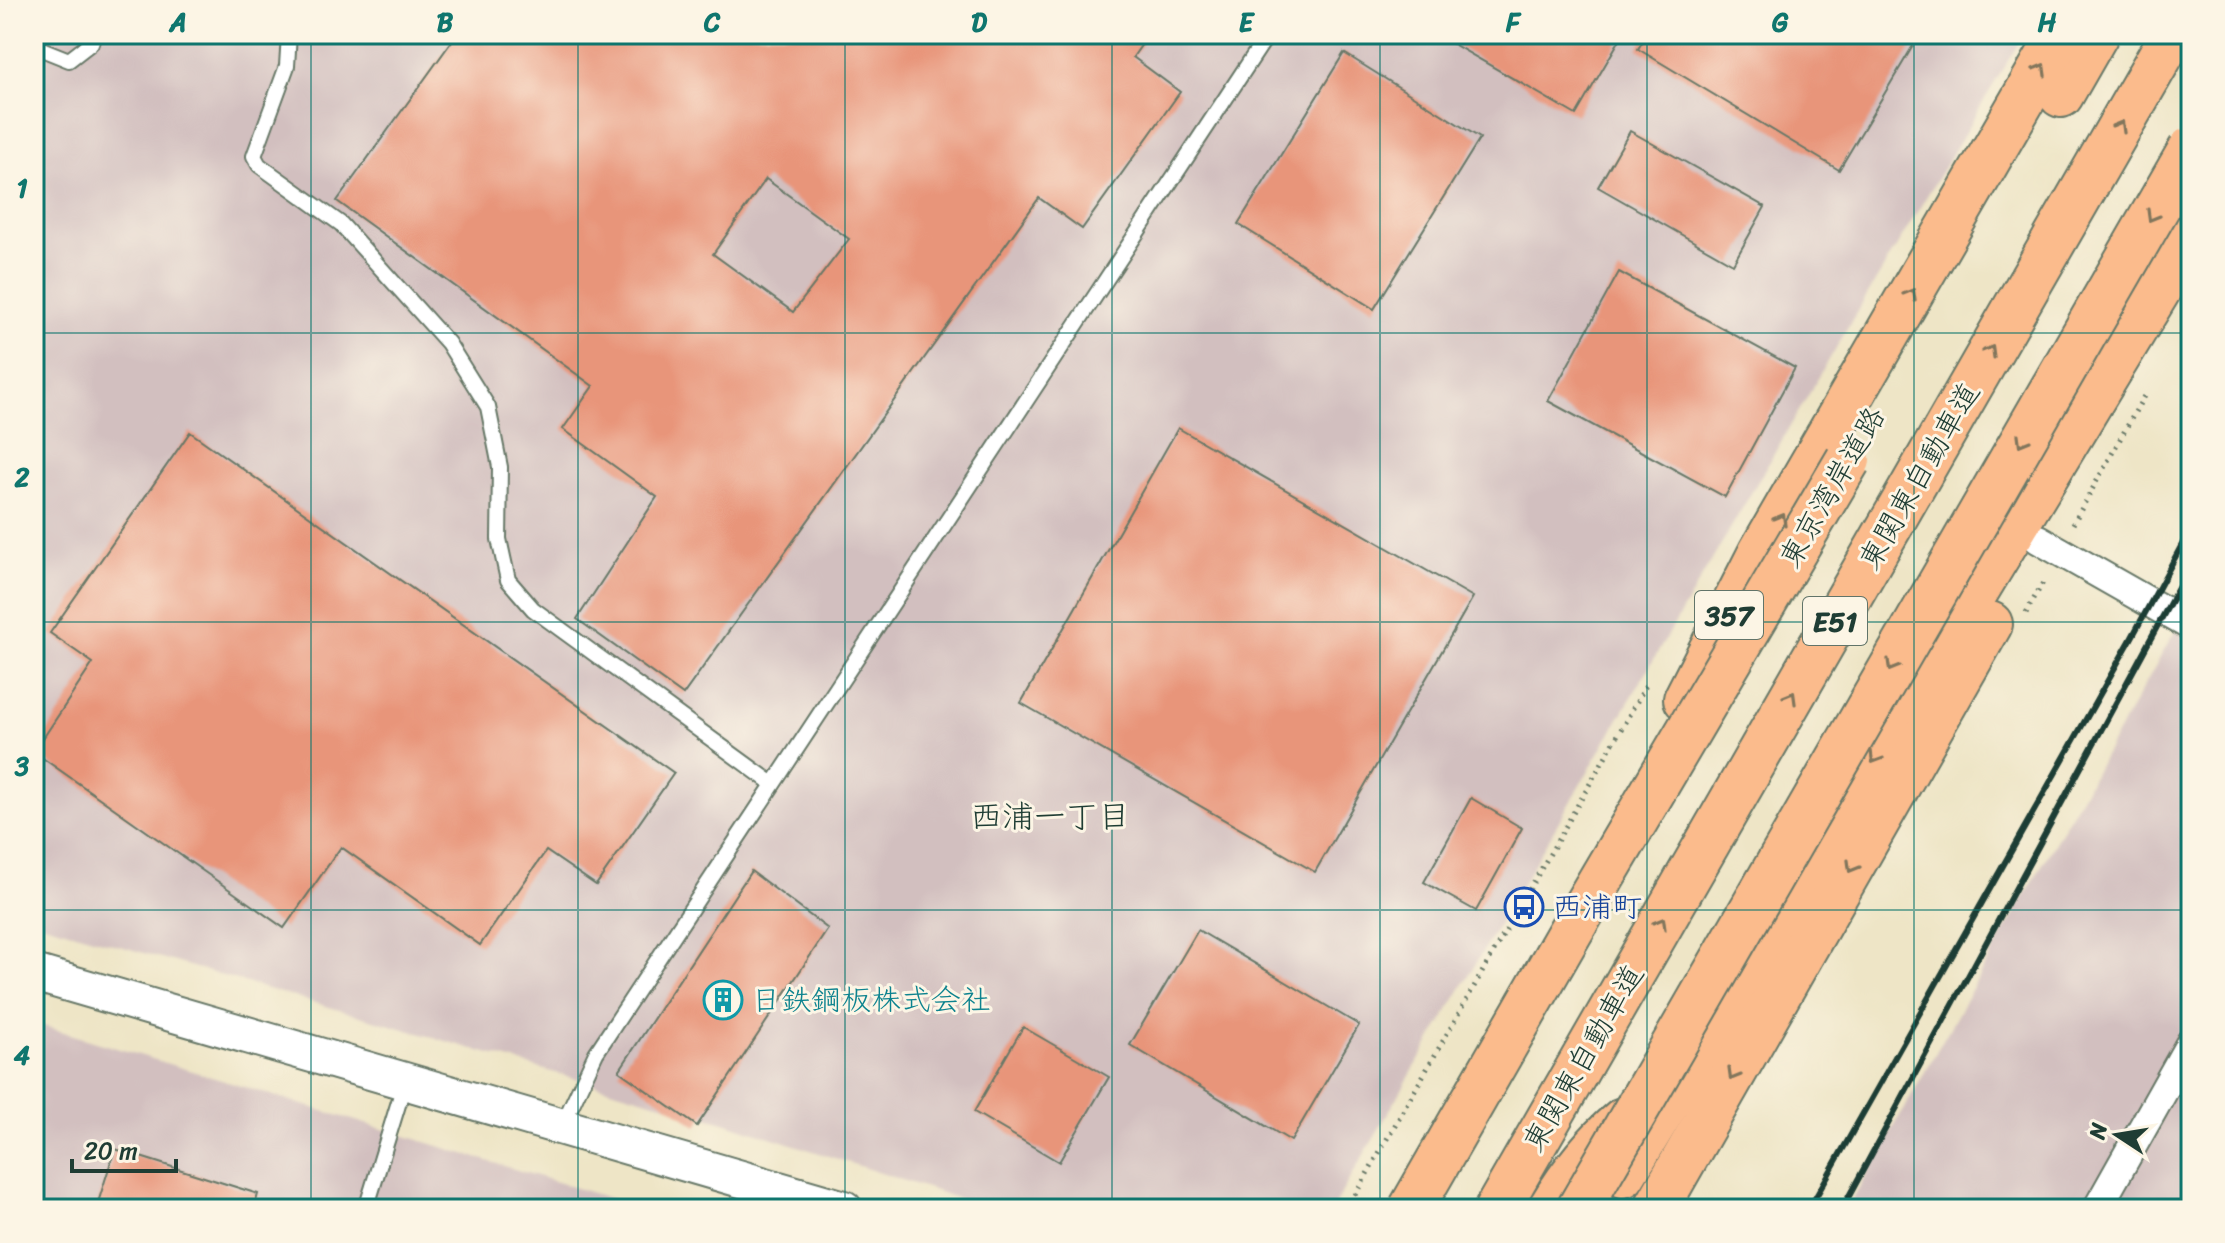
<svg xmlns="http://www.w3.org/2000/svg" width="2225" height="1243" font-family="Sriracha,'Klee One',sans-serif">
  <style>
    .industrial { fill: #d2bfbf }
    .building { fill: #e8957a; fill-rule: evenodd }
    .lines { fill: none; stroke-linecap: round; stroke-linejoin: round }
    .service-casing { stroke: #677867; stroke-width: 18 }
    .minor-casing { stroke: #677867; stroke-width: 32 }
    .tertiary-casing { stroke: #677867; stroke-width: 40 }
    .trunk-casing { stroke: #677867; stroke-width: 48 }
    .motorway-casing { stroke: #677867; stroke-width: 48 }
    .path { stroke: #677867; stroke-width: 5; stroke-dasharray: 2 6; stroke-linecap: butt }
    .service { stroke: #fff; stroke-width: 14 }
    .minor { stroke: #fff; stroke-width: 28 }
    .tertiary { stroke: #fff; stroke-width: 36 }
    .trunk { stroke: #fbbb8c; stroke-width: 44 }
    .motorway { stroke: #fbbb8c; stroke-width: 44 }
    .rail { stroke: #1f3d34; stroke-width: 6 }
    .trunk-bridge-casing { stroke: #677867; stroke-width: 48; stroke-linecap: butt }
    .motorway-bridge-casing { stroke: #677867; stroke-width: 48; stroke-linecap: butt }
    .trunk-bridge { stroke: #fbbb8c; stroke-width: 44 }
    .motorway-bridge { stroke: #fbbb8c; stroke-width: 44 }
    .oneway { stroke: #82765c }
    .grid { fill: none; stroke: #0f766e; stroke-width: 2; stroke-opacity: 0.55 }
    .labels { text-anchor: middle; stroke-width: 6; stroke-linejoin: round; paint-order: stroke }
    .shield { fill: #fcf5e5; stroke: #617469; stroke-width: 2 }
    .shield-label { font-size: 28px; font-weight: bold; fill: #1f3d34 }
    .street-label { font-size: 30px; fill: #1f3d34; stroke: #fcf5e5 }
    .transit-label { font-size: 30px; fill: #164399; stroke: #fcf5e5; text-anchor: start }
    .culture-label { font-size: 30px; fill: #0d838f; stroke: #fcf5e5; text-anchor: start }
    .neighbourhood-label { font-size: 32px; fill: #1f3d34; stroke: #fcf5e5 }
    .neatline { fill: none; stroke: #0f766e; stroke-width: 3 }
    .grid-label { font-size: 26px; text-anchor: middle; font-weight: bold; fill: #0f766e }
  </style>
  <rect width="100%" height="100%" fill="#fcf5e5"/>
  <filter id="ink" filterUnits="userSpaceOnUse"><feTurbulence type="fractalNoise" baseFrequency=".0125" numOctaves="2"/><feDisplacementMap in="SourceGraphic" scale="16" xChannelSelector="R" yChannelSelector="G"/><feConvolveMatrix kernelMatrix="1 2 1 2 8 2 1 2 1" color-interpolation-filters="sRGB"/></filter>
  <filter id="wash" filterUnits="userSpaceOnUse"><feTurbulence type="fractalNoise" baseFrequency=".006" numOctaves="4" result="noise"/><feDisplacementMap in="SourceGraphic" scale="32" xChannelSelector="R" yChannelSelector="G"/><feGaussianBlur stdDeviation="1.8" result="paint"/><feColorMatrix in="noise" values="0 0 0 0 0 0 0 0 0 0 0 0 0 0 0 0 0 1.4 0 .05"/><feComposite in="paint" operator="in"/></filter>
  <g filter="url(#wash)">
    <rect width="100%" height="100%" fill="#eee5c6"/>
    <g class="industrial">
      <polygon points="34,34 2024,34 1850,324 1332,1209 991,1209 727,1123 34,921"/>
      <polygon points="2191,603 2191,1209 1847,1209"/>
      <polygon points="34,1023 645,1209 34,1209"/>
    </g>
    <g id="blocks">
      <g class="building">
        <path d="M457 34H1149L1133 57 1180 92 1082 229 1039 198 683 695 577 619 657 497 563 429 593 386 337 201ZM766 179 849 239 793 312 713 254Z"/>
        <polygon points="1436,34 1623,34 1576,115"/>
        <polygon points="1647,34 1920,34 1839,170 1638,49"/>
        <polygon points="1344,53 1480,138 1374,309 1238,224"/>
        <polygon points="1630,131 1765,207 1733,264 1598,187"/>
        <polygon points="1619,272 1795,368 1725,497 1548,401"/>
        <polygon points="1178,428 1473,597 1315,872 1021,703"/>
        <polygon points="190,432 674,773 596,885 546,851 480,945 341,847 284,928 34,752 93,663 50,633"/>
        <polygon points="1471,798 1522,828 1476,911 1424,882"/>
        <polygon points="751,871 828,929 697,1126 619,1071"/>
        <polygon points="1198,930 1359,1025 1291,1141 1130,1045"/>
        <polygon points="1023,1027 1109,1077 1059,1162 974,1112"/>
        <polygon points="115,1149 258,1194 254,1209 96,1209"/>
      </g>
    </g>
  </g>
  <g filter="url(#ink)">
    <use href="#blocks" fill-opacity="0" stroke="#677867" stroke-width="2"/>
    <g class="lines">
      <defs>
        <g id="service">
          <polyline points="289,34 287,66 254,156 259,165 341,224 448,343 488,407 500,467 499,539 508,580 533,609 773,784"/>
          <polyline points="34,46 69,60 91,43 94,34"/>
          <polyline points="561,1128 596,1053 1268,34"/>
          <polyline points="366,1209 405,1082"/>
        </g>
        <g id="minor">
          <polyline points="2038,539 2191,626"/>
          <polyline points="2097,1209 2191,1042"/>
        </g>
        <polyline id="tertiary" points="34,973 844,1209"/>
        <g id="trunk">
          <polyline points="2061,95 2096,34"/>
          <polyline points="1686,699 1761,552 2061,34"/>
          <polyline points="1623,1175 2191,236"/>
          <path d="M1550 1209C1570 1175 1592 1146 1623 1120"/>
          <polyline points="1656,1209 1990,624"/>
        </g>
        <polyline id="motorway" points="1497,1209 2173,34"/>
      </defs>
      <use href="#service" class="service-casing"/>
      <use href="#minor" class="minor-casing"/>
      <use href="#tertiary" class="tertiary-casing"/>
      <use href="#trunk" class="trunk-casing"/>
      <use href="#motorway" class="motorway-casing"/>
      <g class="path">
        <polyline points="2073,524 2144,396"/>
        <polyline points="2026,613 2045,579"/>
        <polyline points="1347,1209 1648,682"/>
      </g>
      <use href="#service" class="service"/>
      <use href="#minor" class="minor"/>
      <use href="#tertiary" class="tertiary"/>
      <use href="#trunk" class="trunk"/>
      <use href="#motorway" class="motorway"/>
      <g class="rail">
        <polyline points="1809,1209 2130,641 2191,528"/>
        <polyline points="1842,1209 2191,564"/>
      </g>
      <defs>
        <polyline id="trunk-bridge" points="1411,1209 1570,932 1848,460"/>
        <polyline id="motorway-bridge" points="1579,1209 2191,149"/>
      </defs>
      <use href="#trunk-bridge" class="trunk-bridge-casing"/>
      <use href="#motorway-bridge" class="motorway-bridge-casing"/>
      <use href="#trunk-bridge" class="trunk-bridge"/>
      <use href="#motorway-bridge" class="motorway-bridge"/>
    </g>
    <defs><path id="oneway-chevron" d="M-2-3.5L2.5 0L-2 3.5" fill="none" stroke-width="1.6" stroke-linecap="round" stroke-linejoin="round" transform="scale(2)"/></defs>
    <g class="oneway">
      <use href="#oneway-chevron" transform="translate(2041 69) rotate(-60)"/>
      <use href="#oneway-chevron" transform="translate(2120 126) rotate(-60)"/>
      <use href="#oneway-chevron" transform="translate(2152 216) rotate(120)"/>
      <use href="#oneway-chevron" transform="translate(1911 294) rotate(-60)"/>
      <use href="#oneway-chevron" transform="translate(1990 351) rotate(-60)"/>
      <use href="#oneway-chevron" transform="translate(2022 441) rotate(120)"/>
      <use href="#oneway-chevron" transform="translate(1781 519) rotate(-60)"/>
      <use href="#oneway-chevron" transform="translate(1892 666) rotate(120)"/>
      <use href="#oneway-chevron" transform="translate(1791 697) rotate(-60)"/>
      <use href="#oneway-chevron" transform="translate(1875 758) rotate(121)"/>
      <use href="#oneway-chevron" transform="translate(1852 867) rotate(120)"/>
      <use href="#oneway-chevron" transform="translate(1661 923) rotate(-60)"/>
      <use href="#oneway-chevron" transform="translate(1733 1075) rotate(120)"/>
    </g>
  </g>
  <path class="grid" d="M311 34V1209M578 34V1209M845 34V1209M1112 34V1209M1380 34V1209M1647 34V1209M1914 34V1209M34 333H2191M34 622H2191M34 910H2191"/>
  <defs>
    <symbol id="bus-ring" viewBox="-11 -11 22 22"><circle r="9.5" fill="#fcf5e5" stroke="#1a4fb4" stroke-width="1.5"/><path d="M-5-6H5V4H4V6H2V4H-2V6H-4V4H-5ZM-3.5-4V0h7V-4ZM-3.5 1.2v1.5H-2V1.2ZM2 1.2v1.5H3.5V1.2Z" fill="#1a4fb4"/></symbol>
    <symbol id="building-ring" viewBox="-11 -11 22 22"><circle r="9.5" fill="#fcf5e5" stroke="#0f9aa8" stroke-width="1.5"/><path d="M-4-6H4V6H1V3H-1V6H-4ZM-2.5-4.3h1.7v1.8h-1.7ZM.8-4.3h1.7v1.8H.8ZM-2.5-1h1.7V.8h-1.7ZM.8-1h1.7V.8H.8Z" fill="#0f9aa8"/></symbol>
  </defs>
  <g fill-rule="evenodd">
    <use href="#bus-ring" x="1502" y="885" width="44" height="44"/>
    <use href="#building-ring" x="701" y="978" width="44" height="44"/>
  </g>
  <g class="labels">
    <g class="shield">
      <rect x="1695" y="591" width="68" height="48" rx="6"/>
      <rect x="1803" y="597" width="64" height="48" rx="6"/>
    </g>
    <g class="shield-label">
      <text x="1729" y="625">357</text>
      <text x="1835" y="631">E51</text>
    </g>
    <g class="street-label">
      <text transform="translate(1919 476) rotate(-60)" y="10">東関東自動車道</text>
      <text transform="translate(1832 487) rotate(-60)" y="10">東京湾岸道路</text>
      <text transform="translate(1583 1058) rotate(-60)" y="10">東関東自動車道</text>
    </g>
    <g class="transit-label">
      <text x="1552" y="917">西浦町</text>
    </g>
    <g class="culture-label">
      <text x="751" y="1010">日鉄鋼板株式会社</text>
    </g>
    <g class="neighbourhood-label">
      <text x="1050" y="827">西浦一丁目</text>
    </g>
  </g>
  <rect width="2225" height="1243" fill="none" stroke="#fcf5e5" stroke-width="88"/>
  <g transform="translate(2117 1135) rotate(282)" stroke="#fcf5e5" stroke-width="6" paint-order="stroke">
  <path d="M0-6L14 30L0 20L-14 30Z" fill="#1f3d34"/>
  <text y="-12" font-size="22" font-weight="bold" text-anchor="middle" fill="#1f3d34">N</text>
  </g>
  <path d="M72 1159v12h104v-12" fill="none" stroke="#1f3d34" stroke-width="4"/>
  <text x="84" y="1159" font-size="24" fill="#1f3d34" stroke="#fcf5e5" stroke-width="6" paint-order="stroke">20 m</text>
  <rect x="44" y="44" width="2137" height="1155" class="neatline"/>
  <g class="grid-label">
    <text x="178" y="31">A</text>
    <text x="445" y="31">B</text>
    <text x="712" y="31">C</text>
    <text x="979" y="31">D</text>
    <text x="1246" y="31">E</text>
    <text x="1513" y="31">F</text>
    <text x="1780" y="31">G</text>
    <text x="2047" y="31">H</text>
    <text x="22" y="197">1</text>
    <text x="22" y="486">2</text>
    <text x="22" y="775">3</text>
    <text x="22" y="1064">4</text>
  </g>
</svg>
